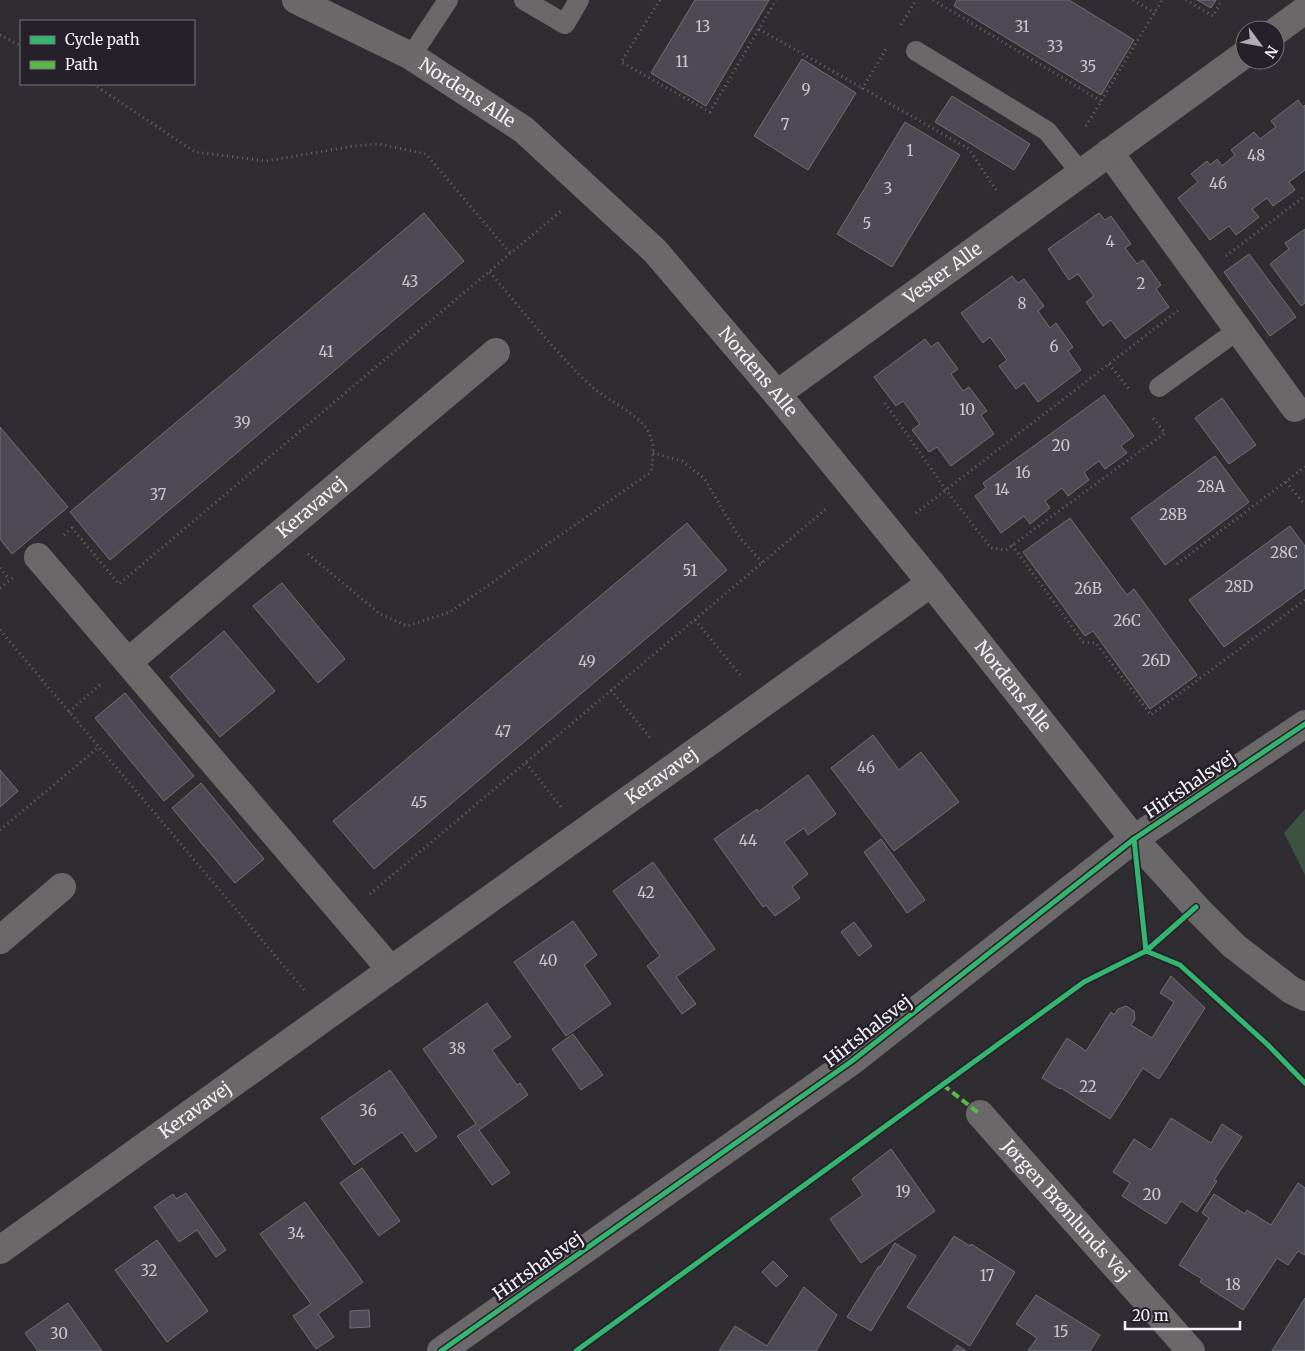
<svg xmlns="http://www.w3.org/2000/svg" width="1305" height="1351" font-family="Merriweather,serif">
  <style>
    .green { fill: #3c5341 }
    .building { fill: #4d4a55; stroke: #717075 }
    .lines { fill: none; stroke-linecap: round; stroke-linejoin: round }
    .path { stroke: #6b686b; stroke-width: 3; stroke-dasharray: 1 4; stroke-linecap: butt }
    .lane { stroke: #6a6868; stroke-width: 20 }
    .street { stroke: #6a6868; stroke-width: 28 }
    .secondary { stroke: #6c696b; stroke-width: 28 }
    .quiet { stroke: #58b947; stroke-width: 4; stroke-dasharray: 8 4; stroke-linecap: butt }
    .cycleway-casing { stroke: #26202a; stroke-width: 8 }
    .cycleway { stroke: #33b770; stroke-width: 5 }
    .labels { text-anchor: middle; stroke-width: 5; stroke-linejoin: round; paint-order: stroke }
    .number-label { font-size: 15px; fill: #ccc7cf }
    .street-label { font-size: 18px; fill: #f6f1f8; stroke: #26202a }
  </style>
  <rect width="100%" height="100%" fill="#2f2c32"/>
  <polygon class="green" points="1305,809 1305,875 1284,833"/>
  <g class="building">
    <polygon points="695,0 769,0 706,106 651,73"/>
    <polygon points="957,0 1069,0 1134,40 1101,95 954,6"/>
    <polygon points="1197,0 1216,0 1211,8"/>
    <polygon points="802,59 856,93 808,170 754,136"/>
    <polygon points="952,96 1030,144 1014,170 935,122"/>
    <polygon points="1298,100 1303,107 1305,105 1305,170 1289,182 1295,190 1273,206 1267,198 1252,209 1259,217 1236,235 1229,226 1210,240 1178,198 1198,182 1191,174 1207,161 1210,165 1217,159 1222,166 1235,155 1231,150 1254,132 1260,139 1276,127 1271,121"/>
    <polygon points="905,122 960,155 892,267 837,234"/>
    <polygon points="424,213 464,261 110,560 70,512"/>
    <polygon points="1099,213 1105,220 1111,216 1131,244 1125,248 1137,264 1143,260 1161,285 1156,289 1169,307 1125,339 1111,320 1103,326 1086,302 1094,296 1078,274 1069,280 1048,249"/>
    <polygon points="1305,229 1305,303 1301,306 1270,264 1289,249 1285,243"/>
    <polygon points="1249,254 1296,317 1270,336 1224,272"/>
    <polygon points="1012,276 1018,283 1024,279 1044,306 1038,311 1050,328 1056,323 1073,347 1068,351 1081,370 1038,402 1024,383 1016,389 999,366 1007,360 990,337 983,343 961,313"/>
    <polygon points="925,339 931,347 938,342 958,369 951,374 963,391 969,387 987,411 981,415 994,434 951,466 937,447 929,452 912,430 920,424 903,401 896,406 874,377"/>
    <polygon points="1104,395 1134,436 1121,446 1127,453 1105,469 1099,461 1084,472 1089,480 1068,496 1062,488 1045,501 1050,508 1030,524 1024,516 1001,533 975,496 986,488 983,483"/>
    <polygon points="1222,398 1256,445 1229,464 1195,418"/>
    <polygon points="0,427 68,507 12,554 0,539"/>
    <polygon points="1215,456 1249,502 1165,565 1131,518"/>
    <polygon points="1070,518 1127,595 1134,589 1197,675 1150,709 1093,631 1085,636 1023,552"/>
    <polygon points="687,523 727,570 374,869 333,821"/>
    <polygon points="1290,526 1305,546 1305,588 1224,647 1189,600"/>
    <polygon points="282,583 345,659 318,683 253,606"/>
    <polygon points="224,631 275,691 220,737 170,677"/>
    <polygon points="125,693 194,776 164,801 95,718"/>
    <polygon points="873,735 899,770 921,752 959,802 894,851 831,768"/>
    <polygon points="0,770 18,791 0,807"/>
    <polygon points="808,775 836,814 808,835 804,828 784,842 808,874 792,887 800,898 775,916 766,905 763,907 714,839 757,809 758,812"/>
    <polygon points="201,783 264,859 235,883 172,808"/>
    <polygon points="881,839 925,900 907,913 864,852"/>
    <polygon points="653,862 715,949 676,977 696,1004 682,1014 647,966 660,956 613,891"/>
    <polygon points="573,921 597,955 584,965 611,1004 566,1036 514,962"/>
    <polygon points="854,922 872,946 859,956 841,932"/>
    <polygon points="1171,976 1205,1008 1159,1079 1143,1068 1110,1119 1061,1088 1060,1089 1042,1078 1067,1038 1086,1051 1111,1012 1114,1015 1118,1009 1126,1006 1134,1011 1135,1019 1131,1025 1152,1038 1174,1002 1160,993"/>
    <polygon points="487,1003 511,1037 492,1050 517,1085 520,1083 528,1095 479,1130 510,1173 492,1185 457,1136 476,1124 423,1049"/>
    <polygon points="573,1034 603,1075 581,1090 552,1049"/>
    <polygon points="390,1070 437,1137 416,1152 402,1132 354,1165 321,1118"/>
    <polygon points="1171,1118 1211,1143 1222,1124 1242,1137 1214,1180 1217,1181 1197,1212 1181,1201 1166,1224 1122,1196 1130,1183 1113,1172 1134,1139 1151,1150"/>
    <polygon points="891,1149 935,1211 861,1263 830,1219 863,1195 852,1179"/>
    <polygon points="362,1168 400,1221 379,1236 340,1183"/>
    <polygon points="1298,1183 1305,1188 1305,1255 1298,1251 1288,1265 1277,1258 1243,1310 1200,1282 1202,1279 1179,1265 1209,1218 1202,1213 1214,1194 1245,1214 1247,1210 1271,1225"/>
    <polygon points="186,1193 226,1250 216,1257 197,1230 179,1242 154,1207 173,1194 176,1199"/>
    <polygon points="305,1202 363,1282 318,1314 334,1337 316,1349 293,1316 311,1304 260,1234"/>
    <polygon points="954,1236 970,1246 971,1244 1015,1272 970,1346 907,1307"/>
    <polygon points="157,1240 208,1311 167,1342 115,1270"/>
    <polygon points="895,1243 916,1256 871,1331 847,1317 879,1266 880,1267"/>
    <polygon points="773,1261 788,1276 776,1287 762,1272"/>
    <polygon points="804,1287 837,1315 816,1351 719,1351 735,1326 767,1346"/>
    <polygon points="1036,1295 1100,1335 1090,1351 1028,1351 1037,1338 1016,1324"/>
    <polygon points="1305,1298 1305,1351 1272,1351"/>
    <polygon points="68,1303 102,1351 38,1351 25,1333"/>
    <polygon points="369,1310 370,1327 350,1328 350,1311"/>
    <polygon points="957,1345 966,1351 953,1351"/>
  </g>
  <g class="lines">
    <g class="path">
      <polyline points="660,0 621,62 710,112 776,0"/>
      <polyline points="933,0 1101,101"/>
      <polyline points="1133,0 1155,13"/>
      <polyline points="1186,0 1213,16 1222,0"/>
      <polyline points="901,25 916,0"/>
      <polyline points="759,29 969,149 998,193"/>
      <polyline points="0,35 21,46"/>
      <polyline points="93,84 195,152 266,161 354,146 379,144 426,154 510,253"/>
      <polyline points="862,89 886,49"/>
      <polyline points="1086,126 1162,0"/>
      <polyline points="1226,256 1305,196"/>
      <polyline points="1109,364 1129,389"/>
      <polyline points="885,403 946,490 991,548 1006,550 1165,433 1152,417"/>
      <polyline points="653,453 682,461 704,478 731,524 740,538 763,563"/>
      <polyline points="1286,482 1305,505"/>
      <polyline points="916,513 1180,309"/>
      <polyline points="64,535 72,528 119,584 562,210"/>
      <polyline points="1012,545 1083,642 1096,643 1151,715 1305,600"/>
      <path d="M308 554 380 614 407 626 450 612 651 472C653 455 656 442 646 428 634 411 606 400 591 386 554 351 522 310 489 271"/>
      <polyline points="1177,564 1305,467"/>
      <polyline points="0,568 9,579"/>
      <polyline points="0,588 13,578"/>
      <polyline points="695,620 742,677"/>
      <polyline points="0,630 305,991"/>
      <polyline points="611,690 652,740"/>
      <polyline points="69,712 102,683"/>
      <polyline points="526,763 561,807"/>
      <polyline points="0,830 99,747"/>
      <polyline points="370,894 827,508"/>
    </g>
    <g class="lane">
      <polyline points="524,0 565,24 579,0"/>
      <polyline points="916,51 1047,131 1081,173"/>
      <polyline points="411,56 448,0"/>
      <polyline points="1159,387 1238,330"/>
    </g>
    <g class="street">
      <polyline points="1275,32 1305,10"/>
      <polyline points="1109,152 1295,408"/>
      <path id="s1" d="M777 394 1245 54"/>
      <polyline points="38,557 391,970"/>
      <path id="s2" d="M128 662 496 352"/>
      <polyline points="1134,839 1200,912 1234,946 1291,990 1305,997"/>
      <polyline points="0,940 62,887"/>
      <path id="s3" d="M980 1114 1191 1351"/>
      <path id="s4" d="M0 1250 931 583"/>
    </g>
    <g class="secondary">
      <path id="s5" d="M296 0 411 56 524 130 655 251 777 394 931 583 1134 839"/>
      <polyline points="441,1351 852,1061 1134,839 1305,724"/>
    </g>
    <polyline class="quiet" points="943,1085 980,1114"/>
    <defs>
      <g id="cycleway">
        <polyline points="1134,839 1146,951 1180,965 1268,1045 1305,1083"/>
        <polyline points="441,1351 852,1061 1134,839 1305,724"/>
        <polyline points="576,1351 1084,982 1146,951 1196,907"/>
      </g>
    </defs>
    <use href="#cycleway" class="cycleway-casing"/>
    <use href="#cycleway" class="cycleway"/>
  </g>
  <g class="labels">
    <g class="number-label">
      <text x="703" y="32">13</text>
      <text x="1022" y="32">31</text>
      <text x="1055" y="52">33</text>
      <text x="682" y="67">11</text>
      <text x="1088" y="72">35</text>
      <text x="806" y="95">9</text>
      <text x="785" y="130">7</text>
      <text x="910" y="156">1</text>
      <text x="1256" y="161">48</text>
      <text x="1218" y="189">46</text>
      <text x="888" y="194">3</text>
      <text x="867" y="229">5</text>
      <text x="1110" y="247">4</text>
      <text x="410" y="287">43</text>
      <text x="1141" y="289">2</text>
      <text x="1022" y="309">8</text>
      <text x="1054" y="352">6</text>
      <text x="326" y="357">41</text>
      <text x="967" y="415">10</text>
      <text x="242" y="428">39</text>
      <text x="1061" y="451">20</text>
      <text x="1023" y="478">16</text>
      <text x="1211" y="492">28A</text>
      <text x="1002" y="495">14</text>
      <text x="158" y="500">37</text>
      <text x="1173" y="520">28B</text>
      <text x="1284" y="558">28C</text>
      <text x="690" y="576">51</text>
      <text x="1239" y="592">28D</text>
      <text x="1088" y="594">26B</text>
      <text x="1127" y="626">26C</text>
      <text x="1156" y="666">26D</text>
      <text x="587" y="667">49</text>
      <text x="503" y="737">47</text>
      <text x="866" y="773">46</text>
      <text x="419" y="808">45</text>
      <text x="748" y="846">44</text>
      <text x="646" y="898">42</text>
      <text x="548" y="966">40</text>
      <text x="457" y="1054">38</text>
      <text x="1088" y="1092">22</text>
      <text x="368" y="1116">36</text>
      <text x="903" y="1197">19</text>
      <text x="1152" y="1200">20</text>
      <text x="296" y="1239">34</text>
      <text x="149" y="1276">32</text>
      <text x="987" y="1281">17</text>
      <text x="1233" y="1290">18</text>
      <text x="1061" y="1337">15</text>
      <text x="59" y="1339">30</text>
    </g>
    <g class="street-label">
      <text dy="6" stroke="none"><textPath href="#s5" startOffset="195">Nordens Alle</textPath></text>
      <text dy="6" stroke="none"><textPath href="#s1" startOffset="205">Vester Alle</textPath></text>
      <text dy="6" stroke="none"><textPath href="#s5" startOffset="600">Nordens Alle</textPath></text>
      <text dy="6" stroke="none"><textPath href="#s2" startOffset="240">Keravavej</textPath></text>
      <text dy="6" stroke="none"><textPath href="#s5" startOffset="1005">Nordens Alle</textPath></text>
      <text dy="6" stroke="none"><textPath href="#s4" startOffset="814">Keravavej</textPath></text>
      <text transform="translate(1190 785) rotate(-34)" y="6">Hirtshalsvej</text>
      <text transform="translate(868 1031) rotate(-38)" y="6">Hirtshalsvej</text>
      <text dy="6" stroke="none"><textPath href="#s4" startOffset="240">Keravavej</textPath></text>
      <text dy="6" stroke="none"><textPath href="#s3" startOffset="129">Jørgen Brønlunds Vej</textPath></text>
      <text transform="translate(538 1266) rotate(-35)" y="6">Hirtshalsvej</text>
    </g>
  </g>
  <rect x="20" y="20" width="175" height="65" fill="#26202a" stroke="#79747c"/>
  <rect x="30" y="36" width="25" height="8" fill="#33b770" stroke="#79747c"/>
  <text x="65" y="45" font-size="15" fill="#f6f1f8">Cycle path</text>
  <rect x="30" y="61" width="25" height="8" fill="#58b947" stroke="#79747c"/>
  <text x="65" y="70" font-size="15" fill="#f6f1f8">Path</text>
  <g transform="translate(1260 45) rotate(122)"><circle r="24" fill="#26202a" stroke="#79747c"/>
  <path d="M0-4L9 19L0 12L-9 19Z" fill="#b0acb3"/>
  <text y="-8" font-size="14" font-weight="bold" text-anchor="middle" fill="#f6f1f8">N</text>
  </g>
  <path d="M1125 1321v8h115v-8" fill="none" stroke="#f6f1f8" stroke-width="2.5"/>
  <text x="1132" y="1321" font-size="15" fill="#f6f1f8" stroke="#26202a" stroke-width="4" paint-order="stroke">20 m</text>
</svg>
